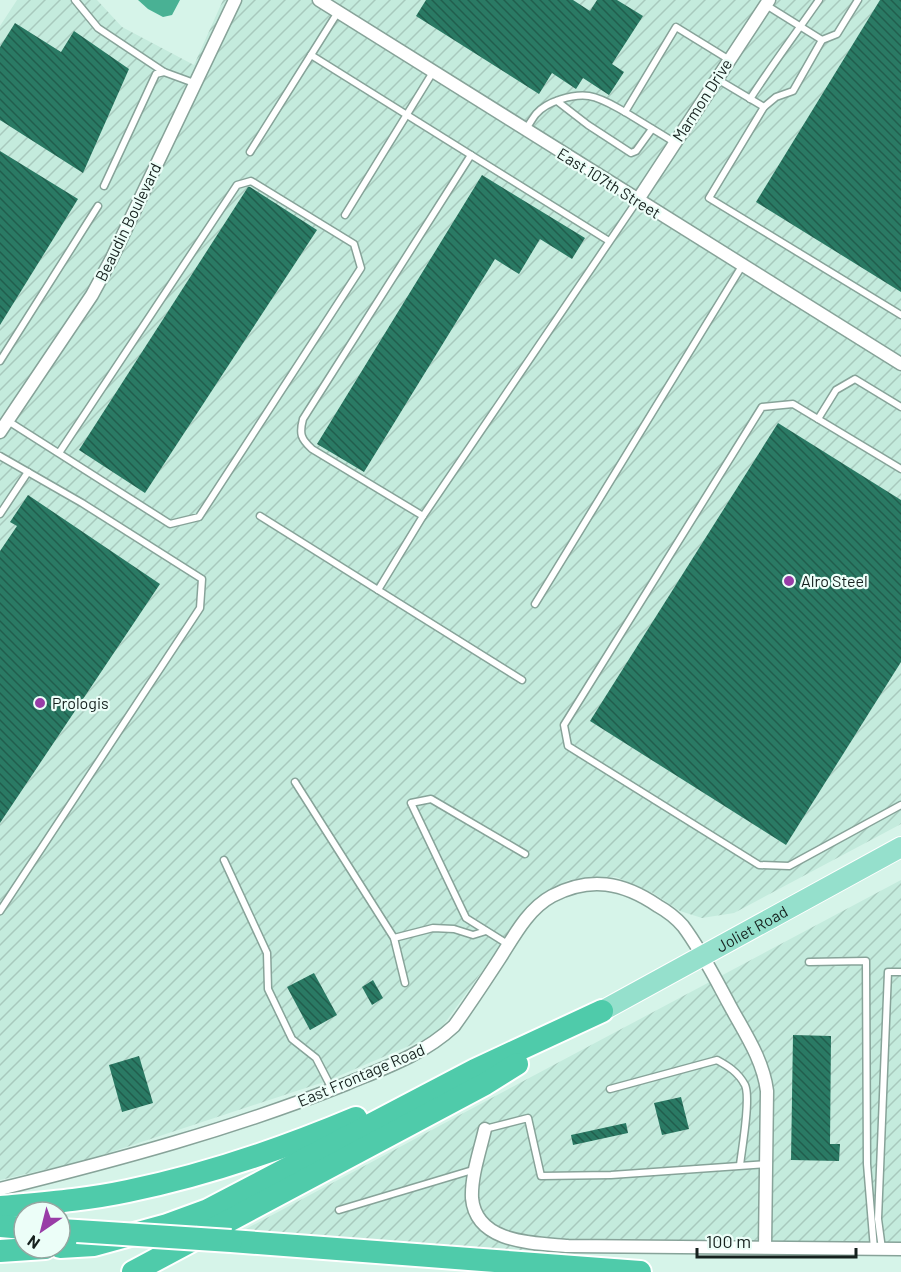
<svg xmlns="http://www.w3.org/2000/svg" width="901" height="1272" font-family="Barlow,sans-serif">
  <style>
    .industrial { fill: url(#industrial-furrows) }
    .water { fill: #49b194 }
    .building { fill: url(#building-back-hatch) }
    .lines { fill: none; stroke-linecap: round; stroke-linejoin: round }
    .service-casing { stroke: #87a399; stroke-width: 9 }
    .minor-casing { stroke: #87a399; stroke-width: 15 }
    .primary-casing { stroke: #fff; stroke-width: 22 }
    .motorway-casing { stroke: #fff; stroke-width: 26 }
    .service { stroke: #fff; stroke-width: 6 }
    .minor { stroke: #fff; stroke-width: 12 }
    .primary { stroke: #95e0cc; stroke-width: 20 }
    .motorway { stroke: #4fcbaa; stroke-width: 22 }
    .motorway-bridge-casing { stroke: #fff; stroke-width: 26; stroke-linecap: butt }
    .motorway-bridge { stroke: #4fcbaa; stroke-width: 22 }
    .poi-dot { fill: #993da7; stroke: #ecfef8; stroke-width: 2 }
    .labels { text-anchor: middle; stroke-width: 4.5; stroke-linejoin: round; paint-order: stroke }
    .street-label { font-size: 16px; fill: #16211e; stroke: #ecfef8 }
    .poi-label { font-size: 16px; fill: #16211e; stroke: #ecfef8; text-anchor: start }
  </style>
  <defs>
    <pattern id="industrial-furrows" width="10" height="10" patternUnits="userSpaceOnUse" patternTransform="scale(1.5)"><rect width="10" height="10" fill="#c4ebdd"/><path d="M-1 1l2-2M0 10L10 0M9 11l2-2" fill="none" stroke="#a8c9bd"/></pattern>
    <pattern id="building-back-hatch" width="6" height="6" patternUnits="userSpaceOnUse" patternTransform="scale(1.5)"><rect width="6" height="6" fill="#2a7a64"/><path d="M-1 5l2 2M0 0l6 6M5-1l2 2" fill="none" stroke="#215e4d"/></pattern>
  </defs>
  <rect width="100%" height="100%" fill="#d6f4e9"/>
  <g class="industrial">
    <polygon points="17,0 97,0 122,27 194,65 223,0 901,0 901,824 734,913 702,918 680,911 653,893 616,877 568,880 529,906 437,1034 327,1081 87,1160 0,1180 0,26"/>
    <polygon points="901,880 901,1256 502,1251 244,1230"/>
  </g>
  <polygon class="water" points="138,0 180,0 172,15 163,17 148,9"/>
  <g class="building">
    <polygon points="426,0 573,0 590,11 597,0 617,0 643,16 612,64 624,72 609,95 583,78 576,89 552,73 539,94 416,16"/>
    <polygon points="880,0 901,0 901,292 756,202"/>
    <polygon points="15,23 61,52 74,31 129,69 83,173 0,120 0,47"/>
    <polygon points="0,151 78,199 0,325"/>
    <polygon points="482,175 585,238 572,259 540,239 519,274 495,259 364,472 317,444"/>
    <polygon points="248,187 250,187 317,230 145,493 79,450"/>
    <polygon points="778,423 901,500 901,662 786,845 590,721"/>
    <polygon points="28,495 160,584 0,823 0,551 17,526 10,522"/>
    <polygon points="314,973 337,1015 310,1030 287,987"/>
    <polygon points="373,980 383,998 372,1005 362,987"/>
    <polygon points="793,1035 831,1036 830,1144 840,1144 839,1161 791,1160"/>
    <polygon points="139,1056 153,1103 122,1112 109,1065"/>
    <polygon points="681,1097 689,1129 662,1135 654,1103"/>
    <polygon points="626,1123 628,1133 573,1145 571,1135"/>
  </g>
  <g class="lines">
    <defs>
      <g id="service">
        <polyline points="75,0 98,28 164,72 194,83"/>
        <polyline points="822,40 837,34 858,0"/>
        <polyline points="311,55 471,155"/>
        <polyline points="717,79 764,107 776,97 793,91 822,40 766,5"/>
        <path d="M750 99C772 65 796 33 819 0"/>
        <polyline points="557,101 588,125 631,153 636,151 652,129"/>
        <polyline points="764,107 709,198 901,315"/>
        <path d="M525 130C529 125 532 119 536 114 547 101 573 94 589 96 602 98 614 106 625 112"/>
        <polyline points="674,142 625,112 676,27 728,59"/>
        <polyline points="250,152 338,12"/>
        <polyline points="104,186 156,74 164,72"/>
        <polyline points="345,215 433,72"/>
        <path d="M609 241 471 155 303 419C299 434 301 439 312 449L423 516 637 201"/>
        <polyline points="0,361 98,206"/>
        <polyline points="818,419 836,390 855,379 901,407"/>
        <polyline points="8,421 170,524 199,517 361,268 354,244 251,181 237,185 59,453"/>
        <polyline points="0,456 82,503 202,579 200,608 0,911"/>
        <polyline points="901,469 793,404 762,407 564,725 568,746 759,865 789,866 901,805"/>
        <polyline points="0,514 28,472"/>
        <polyline points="260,516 378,590"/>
        <polyline points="423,516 378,590 522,680"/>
        <polyline points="535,604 742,266"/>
        <polyline points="295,782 394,938 405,983"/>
        <polyline points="224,860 267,953 268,989 292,1039 316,1058 332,1089"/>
        <polyline points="394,938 433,928 454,929 473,935 486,931"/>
        <polyline points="509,945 466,918 411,803 431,799 525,854"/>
        <polyline points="809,962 866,961 867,1164 874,1249"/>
        <path d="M610 1089 717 1060C728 1066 738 1072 745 1085 751 1098 742 1148 740 1165"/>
        <polyline points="485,1129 528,1118 541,1176 611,1175 766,1164"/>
        <polyline points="339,1210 476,1169"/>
        <polyline points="882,1249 878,1219 888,972 901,972"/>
      </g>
      <g id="minor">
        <polyline points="319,0 901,364"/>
        <polyline points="637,201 769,0"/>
        <polyline points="0,432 92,295 112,258 235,0"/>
        <path d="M485 1129C480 1151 471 1176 472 1198 476 1244 535 1243 568 1246L901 1249"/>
        <path d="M0 1189C117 1160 233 1129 346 1084 384 1068 423 1055 454 1026 470 1004 485 981 500 958 514 936 528 909 552 896 590 876 623 882 658 906 667 911 676 918 683 926 701 950 715 978 729 1004 744 1032 763 1059 767 1091L765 1247"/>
      </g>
      <g id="primary">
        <path id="s1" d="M602 1011 901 847"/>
      </g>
      <g id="motorway">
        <path d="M0 1207C43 1203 86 1200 128 1191 207 1175 282 1149 356 1118"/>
        <polyline points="0,1226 24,1228"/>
        <polyline points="60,1230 77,1231"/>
        <polyline points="231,1241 640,1272"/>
        <polyline points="60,1247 94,1245 167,1225 208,1210 475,1070 602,1011"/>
        <polyline points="0,1251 45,1248"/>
        <polyline points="133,1272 485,1084 517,1064"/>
      </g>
    </defs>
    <use href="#service" class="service-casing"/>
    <use href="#minor" class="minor-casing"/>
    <use href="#primary" class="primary-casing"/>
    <use href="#motorway" class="motorway-casing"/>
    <use href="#service" class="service"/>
    <use href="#minor" class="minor"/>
    <use href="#primary" class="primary"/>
    <use href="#motorway" class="motorway"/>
    <defs>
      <polyline id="motorway-bridge" points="77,1231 231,1241"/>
    </defs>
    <use href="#motorway-bridge" class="motorway-bridge-casing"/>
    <use href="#motorway-bridge" class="motorway-bridge"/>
  </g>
  <g class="poi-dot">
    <circle cx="789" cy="581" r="6"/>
    <circle cx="40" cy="703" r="6"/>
  </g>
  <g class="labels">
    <g class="street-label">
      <text transform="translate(702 100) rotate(-57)" y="6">Marmon Drive</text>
      <text transform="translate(609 183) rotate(32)" y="6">East 107th Street</text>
      <text transform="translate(128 222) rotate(-64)" y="6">Beaudin Boulevard</text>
      <text dy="6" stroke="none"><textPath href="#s1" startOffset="171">Joliet Road</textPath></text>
      <text transform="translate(361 1075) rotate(-23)" y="6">East Frontage Road</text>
    </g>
    <g class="poi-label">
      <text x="801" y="587">Alro Steel</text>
      <text x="52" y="709">Prologis</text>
    </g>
  </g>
  <g transform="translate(42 1230) rotate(215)"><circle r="28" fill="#ecfef8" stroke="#96a6a1" stroke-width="1.5"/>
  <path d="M0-4.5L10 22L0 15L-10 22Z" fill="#993da7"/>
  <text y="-9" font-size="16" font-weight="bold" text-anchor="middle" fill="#16211e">N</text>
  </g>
  <path d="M697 1248v9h159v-9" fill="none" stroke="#16211e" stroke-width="3"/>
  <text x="706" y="1248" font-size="18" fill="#16211e" stroke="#ecfef8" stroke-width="4.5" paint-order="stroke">100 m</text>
</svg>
